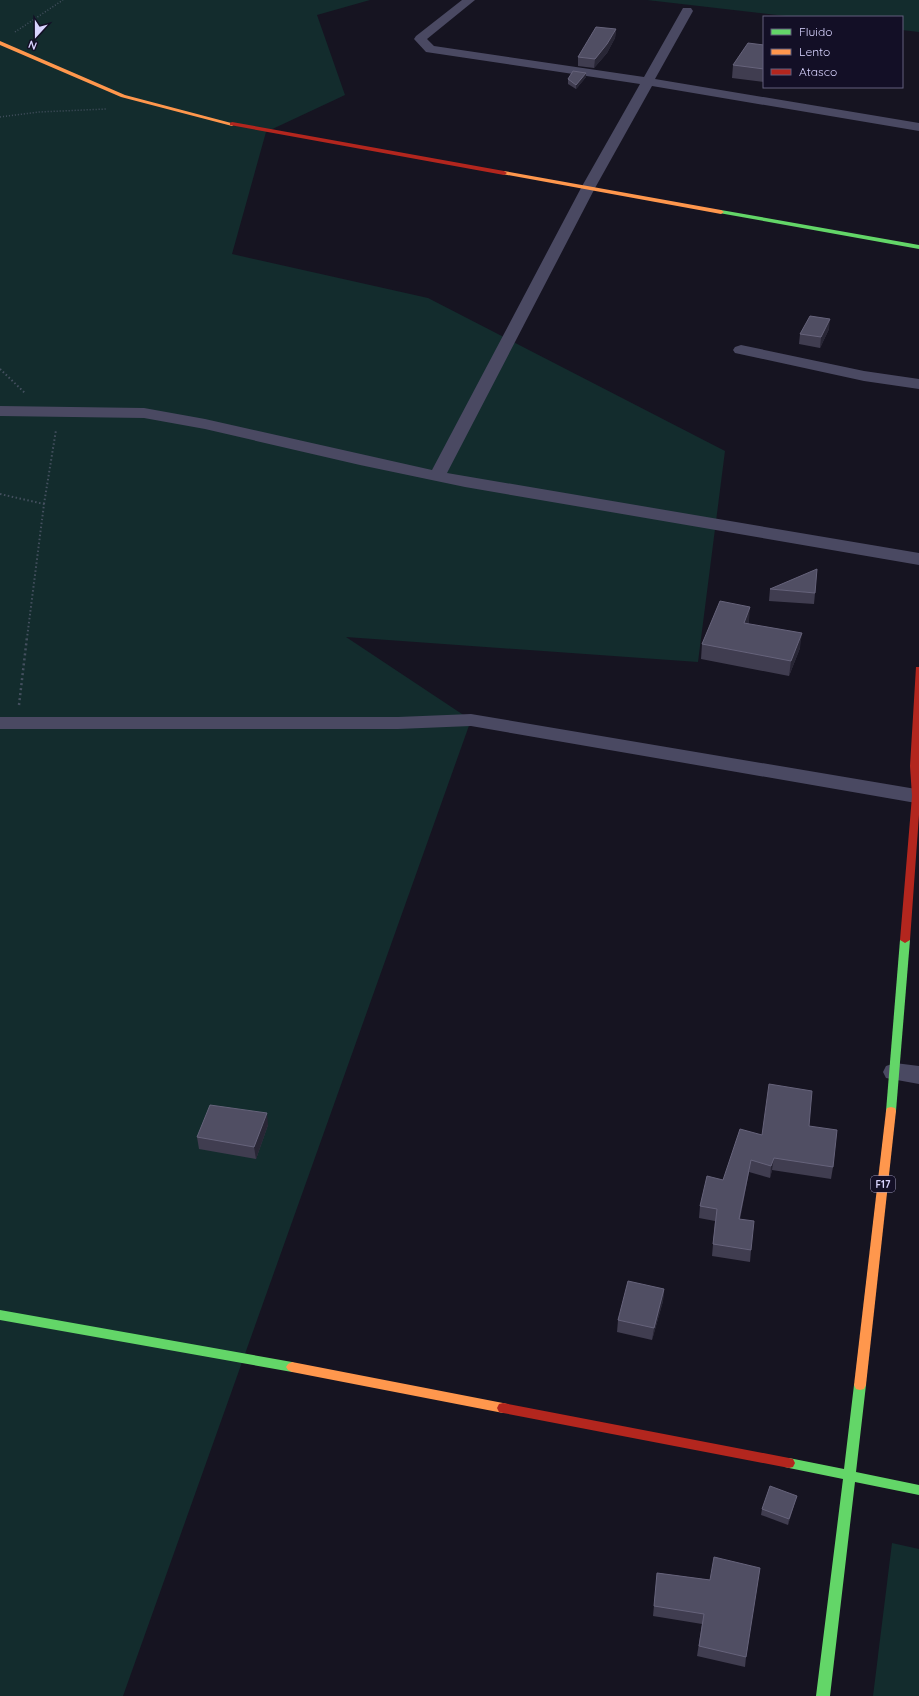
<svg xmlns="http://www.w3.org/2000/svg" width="919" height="1696" font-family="Quicksand,sans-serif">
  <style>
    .green { fill: #132c2d }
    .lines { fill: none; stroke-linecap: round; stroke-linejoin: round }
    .path-far2 { stroke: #44505f; stroke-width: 1.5; stroke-dasharray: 1 2; stroke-linecap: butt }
    .path-far1 { stroke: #44505f; stroke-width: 2; stroke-dasharray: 1.5 2.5; stroke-linecap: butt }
    .path { stroke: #44505f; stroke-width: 2.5; stroke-dasharray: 2 3; stroke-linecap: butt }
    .street { fill: #4a4962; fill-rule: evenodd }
    .fast { fill: #63d668; fill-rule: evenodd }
    .slow { fill: #ff974d; fill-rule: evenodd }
    .jam { fill: #b3261e; fill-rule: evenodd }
    .wall { fill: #403d50 }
    .shaded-wall { fill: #282635 }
    .building { fill: #504e63; stroke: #66637b }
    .labels { text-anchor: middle; stroke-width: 3; stroke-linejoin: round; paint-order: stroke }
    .shield { fill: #130f26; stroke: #9e99be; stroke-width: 1 }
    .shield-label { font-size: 10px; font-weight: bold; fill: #d9d4ff }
  </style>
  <rect width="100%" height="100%" fill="#161421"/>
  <g class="green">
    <polygon points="0,0 370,0 317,15 345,95 266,132 232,254 428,298 725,451 698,662 346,637 471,720 123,1696 0,1696"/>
    <polygon points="647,0 919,0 919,32 902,30 902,17 794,17"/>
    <polygon points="892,1543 919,1549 919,1696 873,1696"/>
  </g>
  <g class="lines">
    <g class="path-far2">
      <polyline points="15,32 63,0"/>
      <polyline points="0,117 39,112 106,109"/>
    </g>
    <g class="path-far1">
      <polyline points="0,369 25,393"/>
      <polyline points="0,494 44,504 27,638"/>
      <polyline points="44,504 56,430"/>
    </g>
    <polyline class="path" points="19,705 27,637"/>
    <g class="street">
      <polygon points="462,0 475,0 427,39 434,46 644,77 683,8 691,8 693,11 655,79 919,123 919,131 652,86 595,188 447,473 919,553 919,565 465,487 360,465 205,429 144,418 0,416 0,406 144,408 205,419 432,470 581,188 640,84 426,52 414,39 416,36"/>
      <polygon points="741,345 864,371 919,379 919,389 864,381 735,353 733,350 735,347"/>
      <polygon points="471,714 916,789 919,790 919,802 916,803 471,726 398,729 0,729 0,717 398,717"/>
      <polygon points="895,1063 919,1066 919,1084 886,1078 883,1072 886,1066"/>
    </g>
    <g class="fast">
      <polygon points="721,210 919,245 919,249 719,213 718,212"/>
      <polygon points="905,937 910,940 896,1111 895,1114 891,1115 887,1114 886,1111 900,940"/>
      <polygon points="0,1310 292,1362 296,1364 298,1367 296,1370 292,1372 0,1320"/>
      <polygon points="860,1380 864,1381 866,1385 856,1472 919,1485 919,1495 855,1482 830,1696 816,1696 843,1479 789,1468 785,1467 783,1463 785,1459 789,1458 844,1469 854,1385 856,1381"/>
    </g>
    <g class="slow">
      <polygon points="0,41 125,95 235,124 232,126 121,97 0,45"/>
      <polygon points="504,171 721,210 724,212 721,214 502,174 502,172"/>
      <polygon points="891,1107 895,1108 896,1111 866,1385 864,1389 860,1390 856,1389 854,1385 886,1111 887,1108"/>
      <polygon points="292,1362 503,1403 507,1404 509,1408 507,1412 503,1413 292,1372 288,1370 286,1367 288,1364"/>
    </g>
    <g class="jam">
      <polygon points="232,122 504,171 507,173 504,175 230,125 230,123"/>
      <polygon points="916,667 919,667 919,815 910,940 905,943 900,940 912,796 910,766"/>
      <polygon points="503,1403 789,1458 793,1459 795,1463 793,1467 789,1468 503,1413 499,1412 497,1408 499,1404"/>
    </g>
  </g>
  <g class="wall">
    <polygon points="616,29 615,38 607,53 594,68 578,66 578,57"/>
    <polygon points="764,45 764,82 732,78 733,65"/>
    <polygon points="586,73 586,77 576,89 568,84 568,79"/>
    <polygon points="829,329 820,348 799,344 800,334"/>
    <polygon points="770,589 815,593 814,604 769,601"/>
    <polygon points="749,621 748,624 800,648 789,676 701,659 702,644"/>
    <polygon points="268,1125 256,1159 199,1149 197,1137"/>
    <polygon points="809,1126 833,1167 831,1179 772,1170 770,1178 749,1172 740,1219 751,1250 750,1262 712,1256 715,1221 699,1218 700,1206 762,1135"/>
    <polygon points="664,1289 663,1301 652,1340 617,1332 618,1320"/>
    <polygon points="795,1502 788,1525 761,1515 762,1509"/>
    <polygon points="657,1573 710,1580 746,1657 745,1667 697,1656 702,1624 653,1616"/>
  </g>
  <g class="shaded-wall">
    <polygon points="616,29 615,38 607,53 594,68 595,59"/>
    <polygon points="586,73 586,77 576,89 576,85"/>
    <polygon points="830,319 829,329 820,348 821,337"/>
    <polygon points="750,607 749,621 743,638 744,623"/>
    <polygon points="802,633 800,648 789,676 791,661"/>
    <polygon points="267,1113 268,1125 256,1159 254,1147"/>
    <polygon points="774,1158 772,1170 770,1178 771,1166"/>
    <polygon points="751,1160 749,1172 737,1231 739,1219"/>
    <polygon points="664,1289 663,1301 652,1340 654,1328"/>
    <polygon points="797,1496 795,1502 788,1525 789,1519"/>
  </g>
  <g class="building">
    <polygon points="596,27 616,29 607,44 595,59 578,57"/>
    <polygon points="748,43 764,45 764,69 733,65"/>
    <polygon points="573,71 586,73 576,85 568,79"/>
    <polygon points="810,316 830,319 821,337 800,334"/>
    <polygon points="817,569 815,593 770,589"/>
    <polygon points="720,601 750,607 744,623 802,633 791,661 702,644"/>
    <polygon points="769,1084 812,1091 809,1126 837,1130 833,1167 774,1158 771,1166 751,1160 739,1219 754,1221 751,1250 713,1244 717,1209 700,1206 707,1176 723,1180 740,1129 762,1135"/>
    <polygon points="210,1105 267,1113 254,1147 197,1137"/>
    <polygon points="628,1281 664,1289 654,1328 618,1320"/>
    <polygon points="770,1486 797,1496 789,1519 762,1509"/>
    <polygon points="714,1557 760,1568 746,1657 699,1646 704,1614 654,1606 657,1573 710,1580"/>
  </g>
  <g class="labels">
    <rect class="shield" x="871" y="1176" width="24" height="16" rx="3"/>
    <g class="shield-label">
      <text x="883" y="1188">F17</text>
    </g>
  </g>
  <rect x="763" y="16" width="140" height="72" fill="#130f26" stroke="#625e7d"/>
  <rect x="771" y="29" width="20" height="6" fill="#63d668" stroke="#625e7d"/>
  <text x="799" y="36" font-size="12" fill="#d9d4ff">Fluido</text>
  <rect x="771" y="49" width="20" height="6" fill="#ff974d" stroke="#625e7d"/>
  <text x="799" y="56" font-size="12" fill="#d9d4ff">Lento</text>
  <rect x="771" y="69" width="20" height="6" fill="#b3261e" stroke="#625e7d"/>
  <text x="799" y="76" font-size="12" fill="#d9d4ff">Atasco</text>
  <g transform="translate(36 36) rotate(201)" stroke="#130f26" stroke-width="3" paint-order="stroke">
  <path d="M0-3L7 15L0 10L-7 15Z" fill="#d9d4ff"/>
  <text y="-6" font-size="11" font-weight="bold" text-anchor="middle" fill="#d9d4ff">N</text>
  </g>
</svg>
